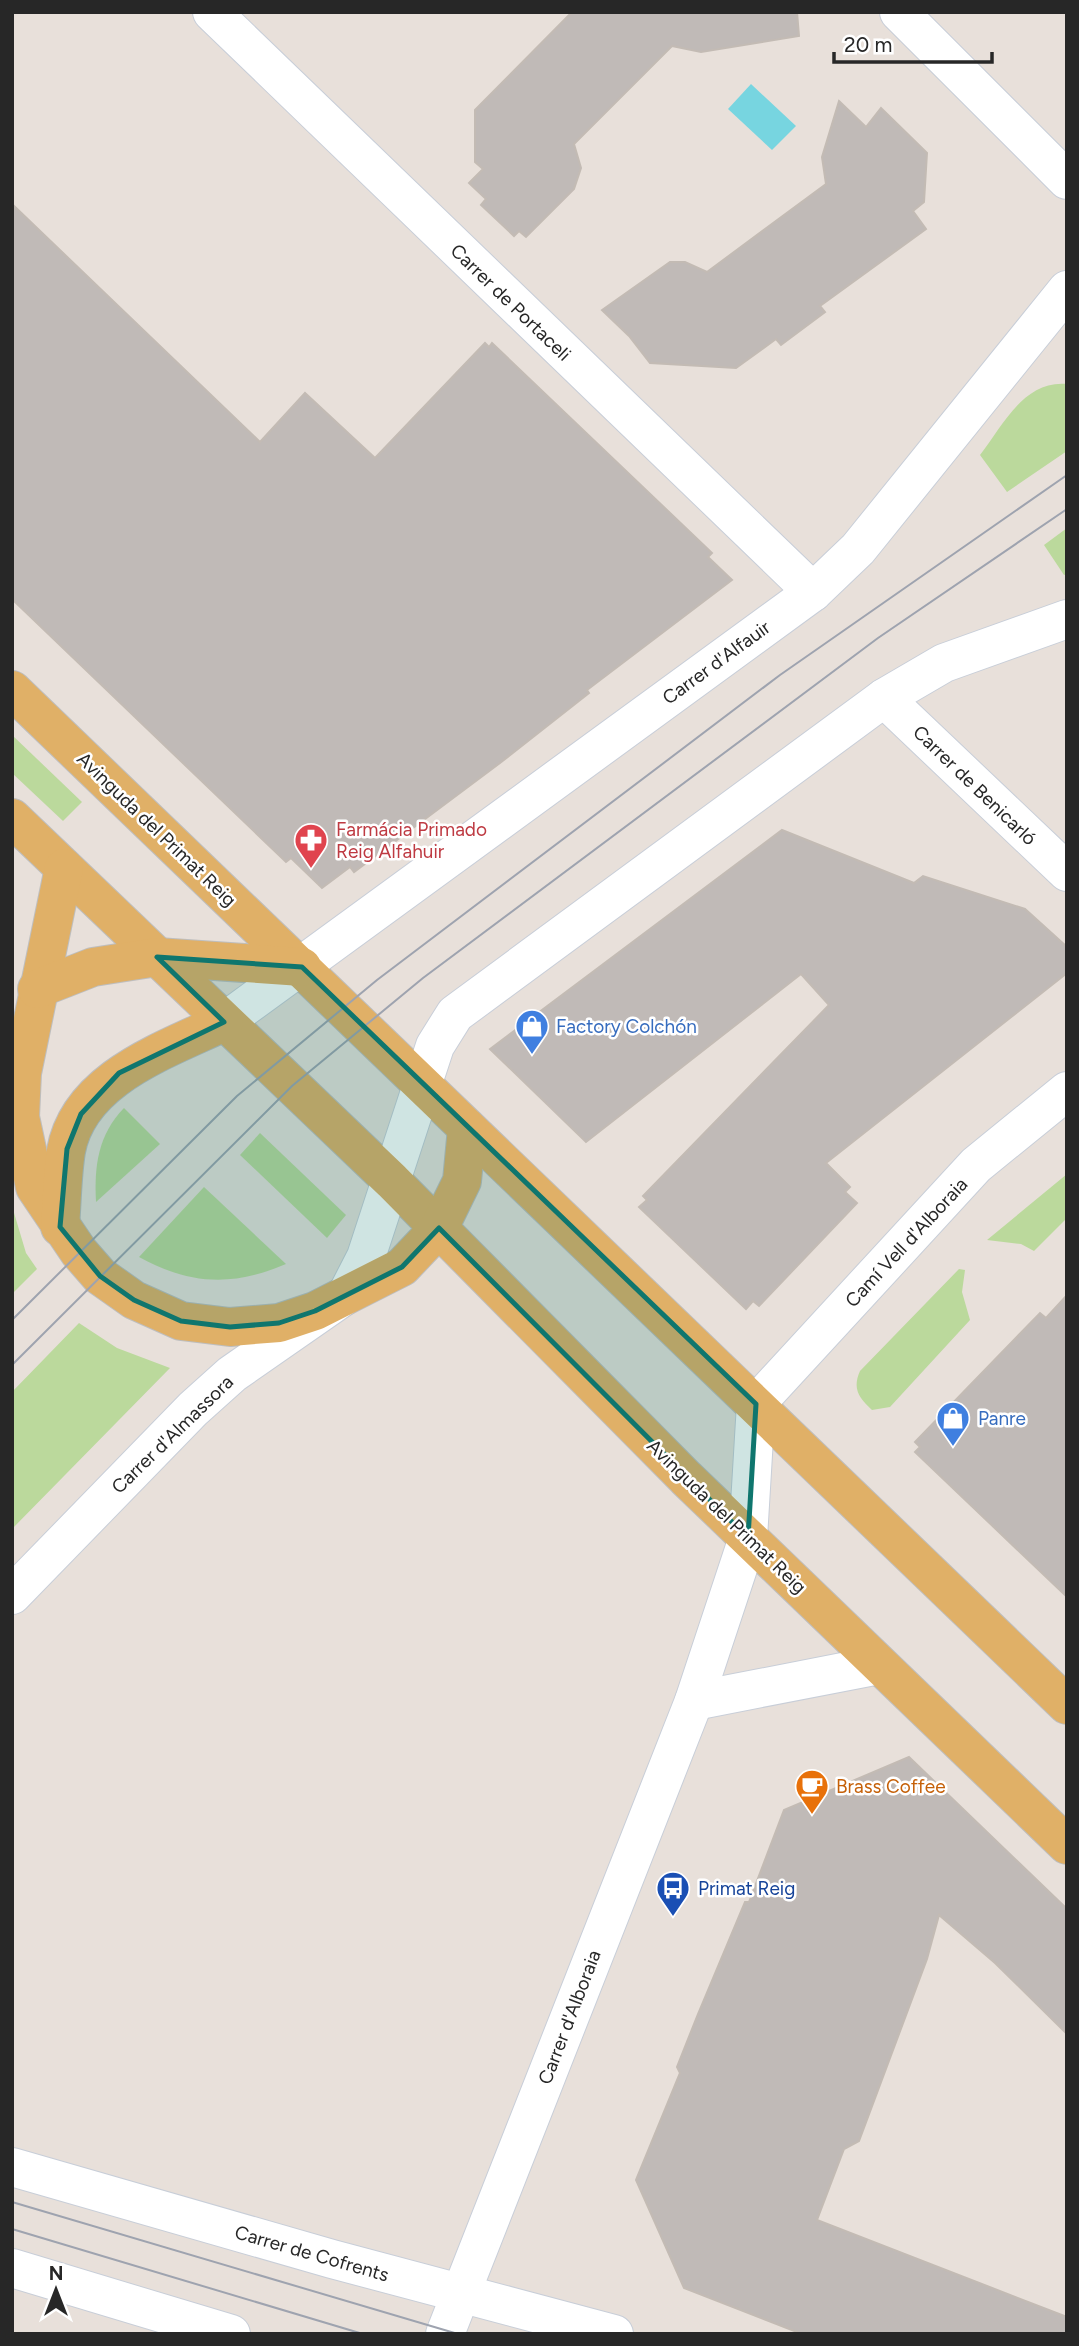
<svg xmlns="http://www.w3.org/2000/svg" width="1079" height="2346" font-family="Figtree,sans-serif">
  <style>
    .green { fill: #bbd99c }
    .water { fill: #77d5e0 }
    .building { fill: #c0bab7; stroke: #c3bbb4; stroke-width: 2 }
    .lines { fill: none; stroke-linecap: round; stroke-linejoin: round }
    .minor-casing { stroke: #c8ced8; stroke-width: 40 }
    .tertiary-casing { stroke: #c8ced8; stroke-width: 40 }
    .secondary-casing { stroke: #c8ced8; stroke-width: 40 }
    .primary-casing { stroke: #bebebe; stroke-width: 40 }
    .minor { stroke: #fff; stroke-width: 38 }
    .tertiary { stroke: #fff; stroke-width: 38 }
    .secondary { stroke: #fff; stroke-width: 38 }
    .primary { stroke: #e0b067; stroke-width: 38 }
    .tram { stroke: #9ea3af; stroke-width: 2 }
    .marked { fill: #0f766e; fill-opacity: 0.2; stroke: #0f766e; stroke-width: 5; stroke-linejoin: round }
    .labels { text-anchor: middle; stroke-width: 5; stroke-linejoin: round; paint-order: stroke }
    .street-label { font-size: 19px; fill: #272727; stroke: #fff }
    .health-label { font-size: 19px; fill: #be3a42; stroke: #fff; text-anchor: start }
    .shop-label { font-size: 19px; fill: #366cbe; stroke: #fff; text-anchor: start }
    .food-label { font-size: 19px; fill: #c56008; stroke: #fff; text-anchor: start }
    .transit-label { font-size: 19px; fill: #164399; stroke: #fff; text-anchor: start }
  </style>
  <rect width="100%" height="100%" fill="#e8e0da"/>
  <g class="green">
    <path d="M1067 384V451L1007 492 980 455C1003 425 1024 380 1067 384Z"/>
    <polygon points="1067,528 1067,574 1064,575 1044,545"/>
    <polygon points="12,735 82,802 63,821 12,773"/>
    <path d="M124 1108 160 1144 96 1202C94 1166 98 1135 124 1108Z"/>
    <polygon points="260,1133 346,1215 327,1238 240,1155"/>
    <polygon points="1067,1174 1067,1218 1034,1251 1021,1244 987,1240"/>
    <path d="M204 1187 286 1264C233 1287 190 1285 139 1257Z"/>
    <polygon points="12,1206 26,1253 37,1269 12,1294"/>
    <path d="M959 1269 965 1270 962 1292 970 1320 890 1407 872 1410C859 1398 852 1389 860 1371Z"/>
    <polygon points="79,1323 117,1348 170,1368 12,1529 12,1392"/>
  </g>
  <polygon class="water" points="751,84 796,126 772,150 728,109"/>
  <g class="building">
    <polygon points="572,12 797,12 799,36 701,52 672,46 574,144 581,168 574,189 526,237 519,231 514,236 481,205 486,199 469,183 483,169 475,162 475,110"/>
    <polygon points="839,101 866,127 881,108 927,153 924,202 913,211 926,229 820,306 825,312 781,345 776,339 736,368 650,363 629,336 602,310 670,262 685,262 707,272 826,184 822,157"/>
    <polygon points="12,204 260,442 305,393 375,458 485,343 489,347 492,343 712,553 708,557 732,580 587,690 589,693 500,763 354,872 350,867 322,888 291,858 286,862 12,599"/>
    <polygon points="782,830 914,883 923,876 1025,909 1067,947 1067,973 826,1163 850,1187 845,1192 857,1203 759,1306 753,1301 746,1309 639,1207 647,1200 643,1196 829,1005 801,974 586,1142 490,1049"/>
    <polygon points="1067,1295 1067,1597 915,1452 920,1447 915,1442 977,1378 1040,1313 1046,1318"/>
    <polygon points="909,1757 1067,1909 1067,2034 995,1963 939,1915 927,1959 859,2141 844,2149 817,2220 1067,2317 1067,2334 802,2334 684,2288 636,2180 680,2073 677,2067 698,2014 745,1902 749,1902 784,1810"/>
  </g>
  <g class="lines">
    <defs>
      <g id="minor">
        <polyline points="212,12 813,592"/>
        <polyline points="899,12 1067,180"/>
        <polyline points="884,698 1067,872"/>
        <polyline points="748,1538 756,1404 976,1165 1067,1091"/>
      </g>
      <g id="tertiary">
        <polyline points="694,1701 879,1665"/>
        <polyline points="12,2167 332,2259 614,2334"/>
        <polyline points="12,2268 231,2334"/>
        <polyline points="445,2334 694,1701 748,1538"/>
      </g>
      <g id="secondary">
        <polyline points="224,1022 813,592 858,549 1067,290"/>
        <polyline points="12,1595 193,1409 232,1374 347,1294 366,1257 435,1046 455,1014 884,698 944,663 1067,619"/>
      </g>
      <g id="primary">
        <polyline points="12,690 1067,1705"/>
        <polyline points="12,818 392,1181 686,1478 1067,1845"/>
        <polyline points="64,868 22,1073 20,1117 35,1187 79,1252 100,1276 134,1300 181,1321 230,1327 279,1323 315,1311 402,1267 439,1228 462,1181 467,1128"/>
        <polyline points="37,989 93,967 157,957 302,967"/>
        <path d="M60 1227C62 1202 62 1176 66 1151 79 1078 166 1050 224 1022"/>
      </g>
    </defs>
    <use href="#minor" class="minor-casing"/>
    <use href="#tertiary" class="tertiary-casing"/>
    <use href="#secondary" class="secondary-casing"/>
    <use href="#primary" class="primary-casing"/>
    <use href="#minor" class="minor"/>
    <use href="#tertiary" class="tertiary"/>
    <use href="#secondary" class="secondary"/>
    <use href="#primary" class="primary"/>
    <g class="tram">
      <polyline points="12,1320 237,1096 377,980 780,675 1067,475"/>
      <polyline points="12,1365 292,1086 423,978 878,638 1067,509"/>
      <polyline points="12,2202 458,2334"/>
      <polyline points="12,2229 363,2334"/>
    </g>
  </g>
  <path class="marked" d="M157 957 302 967 756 1404 748 1538 439 1228 402 1267 315 1311 279 1323 230 1327 181 1321 134 1300 100 1276 60 1227 67 1149 81 1114 119 1073 224 1022Z"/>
  <defs>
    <symbol id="pharmacy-pin" viewBox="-11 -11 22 30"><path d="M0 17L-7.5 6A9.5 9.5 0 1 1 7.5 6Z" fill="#e0444e" stroke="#fff"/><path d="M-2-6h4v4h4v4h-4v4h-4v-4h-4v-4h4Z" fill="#fff"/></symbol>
    <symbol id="shop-pin" viewBox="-11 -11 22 30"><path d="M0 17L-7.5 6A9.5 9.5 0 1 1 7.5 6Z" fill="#3f7fe0" stroke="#fff"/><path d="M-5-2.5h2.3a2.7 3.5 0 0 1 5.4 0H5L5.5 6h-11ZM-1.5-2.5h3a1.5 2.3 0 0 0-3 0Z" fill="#fff"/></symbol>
    <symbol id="cafe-pin" viewBox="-11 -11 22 30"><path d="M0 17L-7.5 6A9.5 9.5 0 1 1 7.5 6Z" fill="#e8710a" stroke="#fff"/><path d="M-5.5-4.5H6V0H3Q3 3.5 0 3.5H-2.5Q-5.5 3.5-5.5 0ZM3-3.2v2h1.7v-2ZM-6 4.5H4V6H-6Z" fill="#fff"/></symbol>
    <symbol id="bus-pin" viewBox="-11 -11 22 30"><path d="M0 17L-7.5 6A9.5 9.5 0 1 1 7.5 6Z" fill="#1a4fb4" stroke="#fff"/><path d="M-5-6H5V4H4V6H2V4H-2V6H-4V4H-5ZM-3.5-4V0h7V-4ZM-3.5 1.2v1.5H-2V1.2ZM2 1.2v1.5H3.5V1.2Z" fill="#fff"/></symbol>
  </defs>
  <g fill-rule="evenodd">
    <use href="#pharmacy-pin" x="292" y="821" width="38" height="52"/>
    <use href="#shop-pin" x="513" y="1007" width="38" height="52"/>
    <use href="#shop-pin" x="934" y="1399" width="38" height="52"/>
    <use href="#cafe-pin" x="793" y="1767" width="38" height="52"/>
    <use href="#bus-pin" x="654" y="1869" width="38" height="52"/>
  </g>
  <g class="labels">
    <g class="street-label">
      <text transform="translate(511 302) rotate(44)" y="7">Carrer de Portaceli</text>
      <text transform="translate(716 662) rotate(-36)" y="7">Carrer d'Alfauir</text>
      <text transform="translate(975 785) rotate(44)" y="7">Carrer de Benicarló</text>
      <text transform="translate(157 829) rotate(44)" y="7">Avinguda del Primat Reig</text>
      <text transform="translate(906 1242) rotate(-47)" y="7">Camí Vell d'Alboraia</text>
      <text transform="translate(172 1434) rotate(-44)" y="7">Carrer d'Almassora</text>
      <text transform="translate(727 1516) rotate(44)" y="7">Avinguda del Primat Reig</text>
      <text transform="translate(569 2017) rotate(-69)" y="7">Carrer d'Alboraia</text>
      <text transform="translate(312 2253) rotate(16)" y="7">Carrer de Cofrents</text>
    </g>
    <g class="health-label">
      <text x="336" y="836">Farmácia Primado<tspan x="336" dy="22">Reig Alfahuir</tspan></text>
    </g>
    <g class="shop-label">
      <text x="556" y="1033">Factory Colchón</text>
      <text x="978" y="1425">Panre</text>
    </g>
    <g class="food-label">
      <text x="836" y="1793">Brass Coffee</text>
    </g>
    <g class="transit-label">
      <text x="698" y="1895">Primat Reig</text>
    </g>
  </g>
  <rect width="1079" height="2346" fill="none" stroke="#272727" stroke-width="28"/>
  <g transform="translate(56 2290)" stroke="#ffffff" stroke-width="5" paint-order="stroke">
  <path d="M0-5L12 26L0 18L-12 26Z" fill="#272727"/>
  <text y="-10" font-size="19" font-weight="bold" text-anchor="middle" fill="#272727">N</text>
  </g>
  <path d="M834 52v10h158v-10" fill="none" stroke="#272727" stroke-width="3.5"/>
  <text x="844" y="52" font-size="21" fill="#272727" stroke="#ffffff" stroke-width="5" paint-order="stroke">20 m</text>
</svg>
